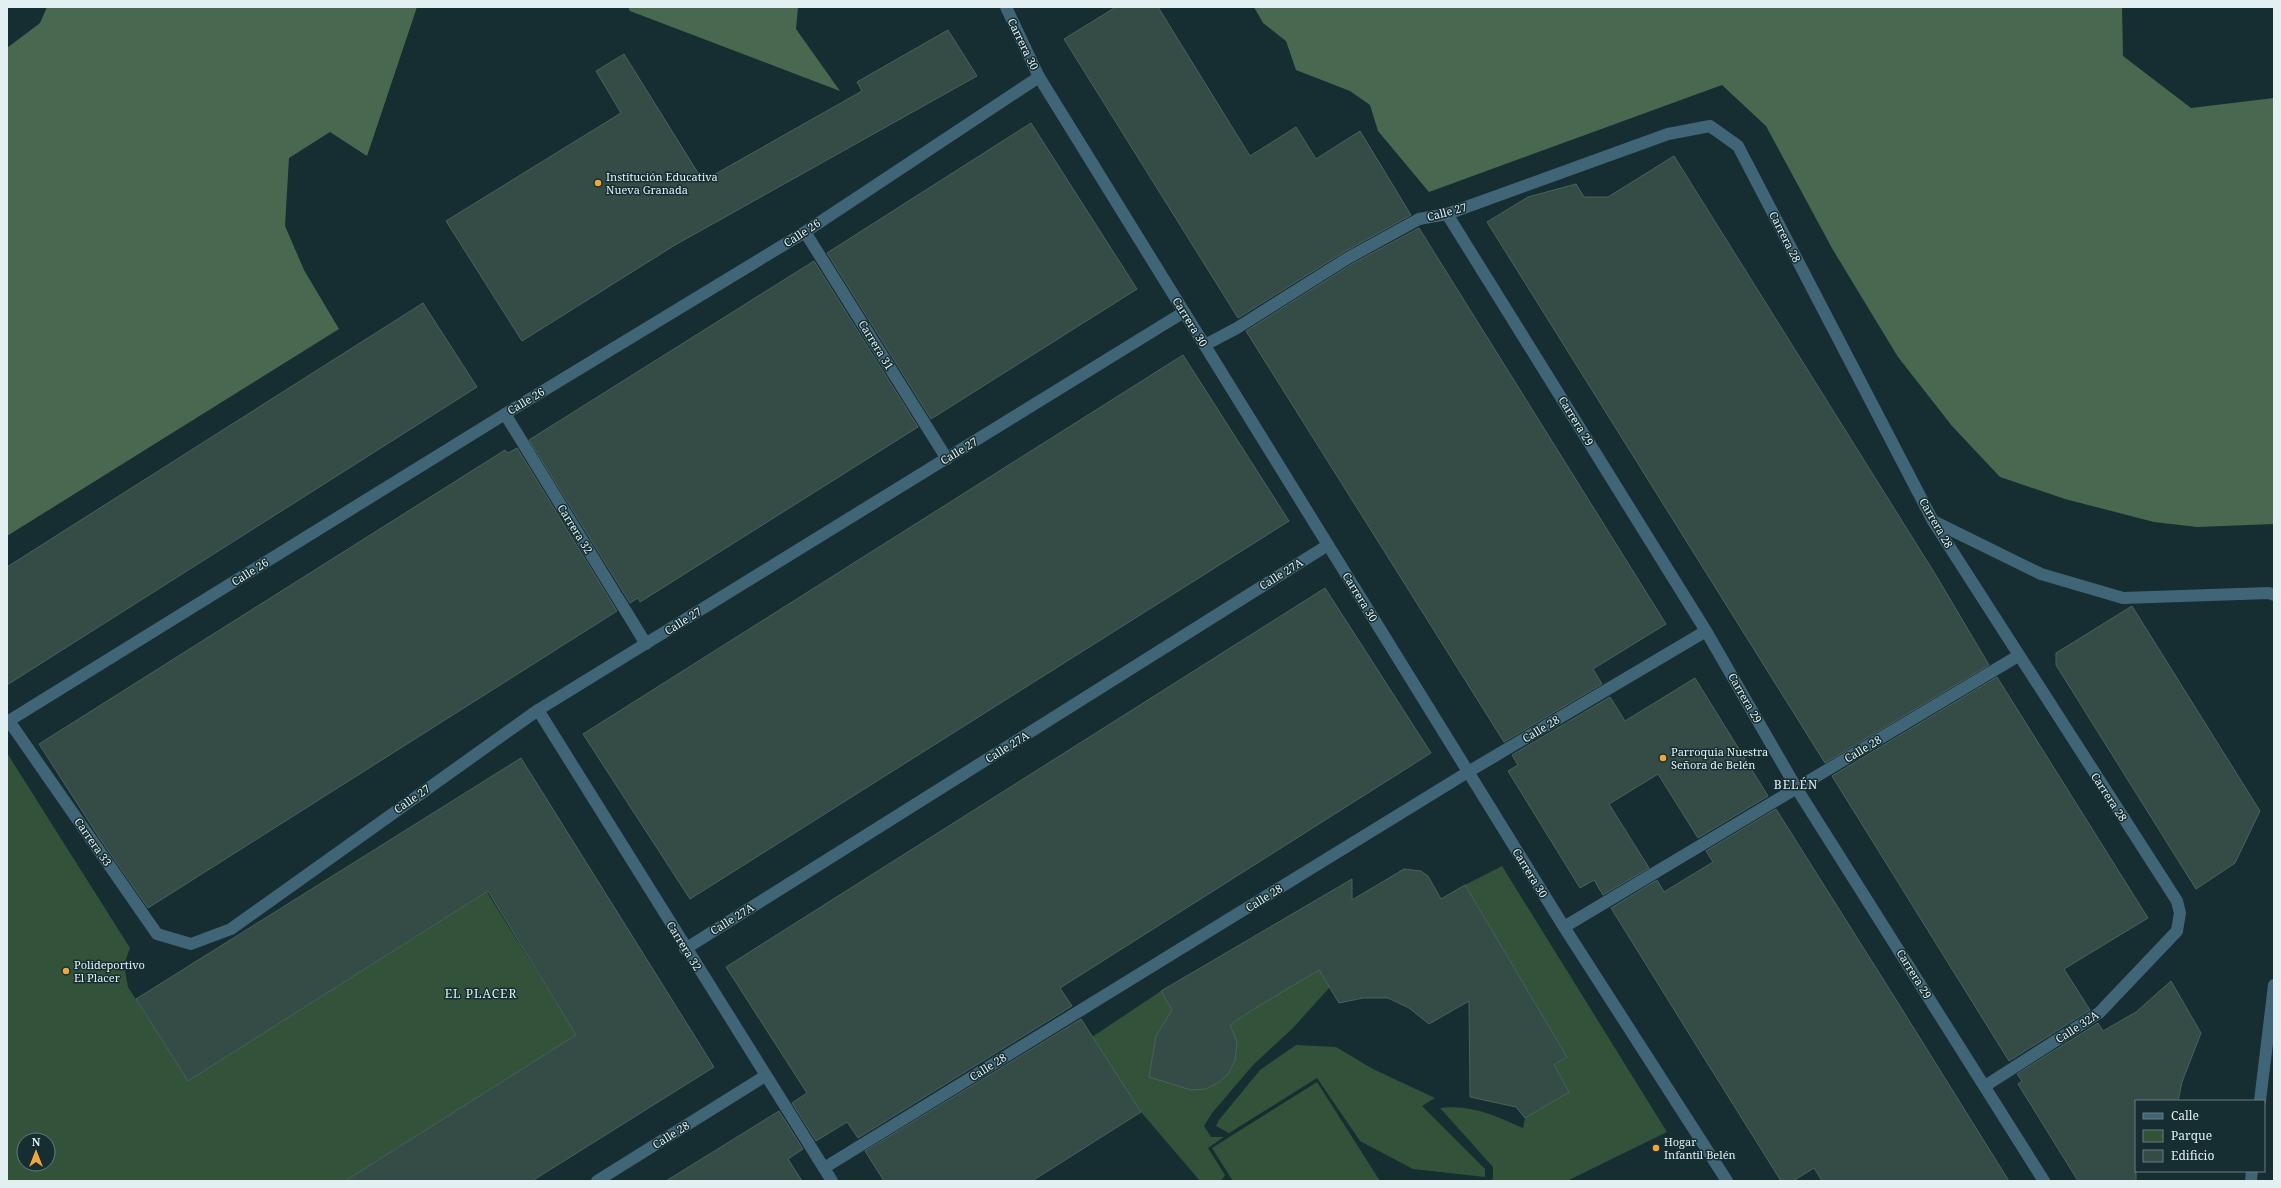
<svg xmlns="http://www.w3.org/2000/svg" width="2281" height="1188" font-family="'Noto Serif',serif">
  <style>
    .green { fill: #32523a; fill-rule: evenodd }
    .forest { fill: #486950 }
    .building { fill: #344b46; stroke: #4a625c }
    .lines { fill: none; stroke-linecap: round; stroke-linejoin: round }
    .minor { stroke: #3f6577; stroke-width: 12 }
    .poi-dot { fill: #efa73d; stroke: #162e31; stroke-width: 1.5 }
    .labels { text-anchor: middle; stroke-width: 3; stroke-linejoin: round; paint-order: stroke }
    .street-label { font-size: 11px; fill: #e2f0f2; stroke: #162e31 }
    .poi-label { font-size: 11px; fill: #e2f0f2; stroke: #162e31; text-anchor: start }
    .neighbourhood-label { font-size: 12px; letter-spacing: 1px; fill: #e2f0f2; stroke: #162e31 }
  </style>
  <rect width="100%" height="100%" fill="#162e31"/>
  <g class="green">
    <path d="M7 753 130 948 124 965 128 987 188 1081 487 892 576 1035 345 1181H7ZM24 1140H48V1164H24Z"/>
    <path d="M1502 866 1667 1132 1567 1181H1490L1493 1178V1167L1440 1108C1471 1104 1496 1116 1523 1128L1525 1118 1569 1092 1554 1065 1567 1057 1465 885Z"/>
    <path d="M1319 970 1330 987 1293 1028 1253 1065 1212 1113 1204 1126 1211 1137H1224L1208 1148 1225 1175 1221 1181H1200L1141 1112 1092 1037 1161 991 1175 1014 1206 1089C1236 1074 1242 1056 1230 1025L1257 1007Z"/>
    <polygon points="1296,1045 1336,1047 1373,1069 1435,1098 1422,1106 1485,1169 1485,1177 1413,1169 1360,1141 1317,1078 1229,1133 1216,1126 1219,1120 1260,1070"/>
    <polygon points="1317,1082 1380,1181 1233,1181 1212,1148"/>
  </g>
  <g class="forest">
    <polygon points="47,7 417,7 367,156 330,132 289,158 285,226 304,270 339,329 7,536 7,48 40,23"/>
    <polygon points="628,7 798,7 796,29 840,91 630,11"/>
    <polygon points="1254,7 2122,7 2123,56 2191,108 2274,98 2274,524 2197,527 2154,522 2065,499 2000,477 1952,426 1898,357 1833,250 1766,126 1722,85 1429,192 1378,131 1370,105 1350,91 1296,70 1286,41 1263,23"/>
  </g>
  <g class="building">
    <polygon points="1116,7 1158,7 1250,156 1296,127 1316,159 1360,131 1411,215 1344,252 1238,318 1064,39"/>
    <polygon points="948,30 977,76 675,245 522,341 446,221 621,113 596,71 624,54 703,181 862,91 857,82"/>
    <polygon points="1031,123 1137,289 931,419 827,253"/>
    <polygon points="1674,156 1937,577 1989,665 1825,763 1487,222 1528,197 1576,184 1584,197 1608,197"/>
    <polygon points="1419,228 1666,624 1593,669 1602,684 1504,742 1246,331 1352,264"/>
    <polygon points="814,261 918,427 640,602 638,598 630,603 529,440"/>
    <polygon points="423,303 477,387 7,685 7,567"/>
    <polygon points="1183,355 1289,521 690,899 583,734"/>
    <polygon points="517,448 617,611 148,908 100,839 39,744 505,450 508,453"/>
    <polygon points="1325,588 1431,753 1060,988 1072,1006 858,1138 847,1122 816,1141 792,1103 807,1093 726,967"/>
    <polygon points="2132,606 2260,811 2235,863 2196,889 2056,665 2056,653"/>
    <polygon points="1997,677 2148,918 2064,969 2090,1010 2009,1061 1832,776"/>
    <polygon points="1695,678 1768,796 1698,838 1658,774 1609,804 1649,868 1603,895 1594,880 1580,888 1508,771 1518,765 1512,755 1610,697 1625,721"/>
    <polygon points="521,758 714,1067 532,1181 345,1181 576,1035 488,891 188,1081 136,999"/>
    <polygon points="1776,809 1900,1006 2009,1181 1822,1181 1814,1168 1793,1181 1781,1181 1701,1053 1611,908 1657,880 1664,892 1713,862 1706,851"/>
    <polygon points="1404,869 1421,871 1428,876 1441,899 1465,885 1567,1057 1554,1065 1569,1092 1525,1118 1516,1107 1470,1097 1469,1001 1429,1024 1409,1008 1388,998 1363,998 1339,1003 1319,970 1257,1007 1230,1025 1237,1042 1235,1060 1229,1073 1219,1082 1206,1089 1191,1090 1149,1077 1156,1036 1172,1010 1161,991 1352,879 1352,900"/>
    <polygon points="2171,981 2201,1033 2182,1082 2178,1101 2136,1101 2136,1181 2078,1181 2018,1084 2022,1081 2017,1074 2098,1023 2103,1031 2136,1012"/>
    <polygon points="1081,1019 1141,1112 1032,1181 884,1181 865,1151"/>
    <polygon points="779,1111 803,1149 788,1159 802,1181 666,1181"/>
  </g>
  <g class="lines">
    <g class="minor">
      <polyline points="1006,7 1039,77 1564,927 1727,1181"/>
      <polyline points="1447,214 1706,631 1797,789 2044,1181"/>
      <polyline points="805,232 947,459"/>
      <polyline points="1205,345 1237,328 1348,258 1419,219 1447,214 1668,134 1710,126 1738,146 1933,521 2177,901 2180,913 2177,931 2099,1013 1985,1086"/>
      <polyline points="505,414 646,644"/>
      <polyline points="1933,521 2041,574 2123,598 2269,593 2274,595"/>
      <polyline points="538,710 832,1181"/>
      <polyline points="9,721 157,934 191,944 231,929 538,710 1184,312"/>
      <polyline points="7,722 505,414 805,232 1039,77"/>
      <polyline points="1564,927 2018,656"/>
      <polyline points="685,949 1328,545"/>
      <polyline points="2260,1101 2274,985"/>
      <polyline points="824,1168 1468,772 1706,631"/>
      <polyline points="597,1181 765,1076"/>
      <polyline points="2251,1181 2252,1171"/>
    </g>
  </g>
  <g class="poi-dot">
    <circle cx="598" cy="183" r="4"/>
    <circle cx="1663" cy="758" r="4"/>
    <circle cx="66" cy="971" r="4"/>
    <circle cx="1656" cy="1148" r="4"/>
  </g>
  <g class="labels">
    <g class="street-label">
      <text transform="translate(1023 44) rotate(64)" y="4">Carrera 30</text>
      <text transform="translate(1447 212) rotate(-15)" y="4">Calle 27</text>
      <text transform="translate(802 233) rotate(-33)" y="4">Calle 26</text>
      <text transform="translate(1785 237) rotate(63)" y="4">Carrera 28</text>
      <text transform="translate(1190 322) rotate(58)" y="4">Carrera 30</text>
      <text transform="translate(876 345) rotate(58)" y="4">Carrera 31</text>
      <text transform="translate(526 401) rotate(-31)" y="4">Calle 26</text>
      <text transform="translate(1576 421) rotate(58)" y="4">Carrera 29</text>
      <text transform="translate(959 451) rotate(-31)" y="4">Calle 27</text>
      <text transform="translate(1936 523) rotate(60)" y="4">Carrera 28</text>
      <text transform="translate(575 529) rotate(58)" y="4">Carrera 32</text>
      <text transform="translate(250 572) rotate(-32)" y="4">Calle 26</text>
      <text transform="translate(1281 574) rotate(-32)" y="4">Calle 27A</text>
      <text transform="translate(1360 597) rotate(58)" y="4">Carrera 30</text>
      <text transform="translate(683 621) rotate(-32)" y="4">Calle 27</text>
      <text transform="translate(1745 698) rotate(60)" y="4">Carrera 29</text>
      <text transform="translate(1541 729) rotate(-31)" y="4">Calle 28</text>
      <text transform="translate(1007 747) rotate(-32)" y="4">Calle 27A</text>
      <text transform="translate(1863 749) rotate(-31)" y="4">Calle 28</text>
      <text transform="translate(2109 797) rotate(57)" y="4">Carrera 28</text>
      <text transform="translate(412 799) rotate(-35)" y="4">Calle 27</text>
      <text transform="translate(93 842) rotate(55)" y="4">Carrera 33</text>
      <text transform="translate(1530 873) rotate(58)" y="4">Carrera 30</text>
      <text transform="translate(1264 898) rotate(-32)" y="4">Calle 28</text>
      <text transform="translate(732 919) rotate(-32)" y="4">Calle 27A</text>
      <text transform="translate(684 946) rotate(58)" y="4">Carrera 32</text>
      <text transform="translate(1914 974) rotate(58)" y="4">Carrera 29</text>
      <text transform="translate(2077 1027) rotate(-33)" y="4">Calle 32A</text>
      <text transform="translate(988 1067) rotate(-32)" y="4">Calle 28</text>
      <text transform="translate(671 1135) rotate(-32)" y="4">Calle 28</text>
    </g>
    <g class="poi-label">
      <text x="606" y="181">Institución Educativa<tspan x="606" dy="13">Nueva Granada</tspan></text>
      <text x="1671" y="756">Parroquia Nuestra<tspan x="1671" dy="13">Señora de Belén</tspan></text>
      <text x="74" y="969">Polideportivo<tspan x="74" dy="13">El Placer</tspan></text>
      <text x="1664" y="1146">Hogar<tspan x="1664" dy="13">Infantil Belén</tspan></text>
    </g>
    <g class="neighbourhood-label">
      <text x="1796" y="789">BELÉN</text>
      <text x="481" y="998">EL PLACER</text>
    </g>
  </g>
  <rect width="2281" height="1188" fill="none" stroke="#e2f0f2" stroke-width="16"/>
  <rect x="2135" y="1100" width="130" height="72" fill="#162e31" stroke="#687c7e"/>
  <rect x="2143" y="1113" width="20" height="6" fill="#3f6577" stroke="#687c7e"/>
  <text x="2171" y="1120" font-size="12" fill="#e2f0f2">Calle</text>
  <rect x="2143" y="1130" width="20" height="12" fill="#32523a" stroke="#687c7e"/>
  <text x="2171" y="1140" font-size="12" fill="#e2f0f2">Parque</text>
  <rect x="2143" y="1150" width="20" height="12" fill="#344b46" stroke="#687c7e"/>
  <text x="2171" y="1160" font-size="12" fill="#e2f0f2">Edificio</text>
  <g transform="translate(36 1152)"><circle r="19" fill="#162e31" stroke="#687c7e"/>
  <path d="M0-3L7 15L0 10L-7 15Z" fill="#efa73d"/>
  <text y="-6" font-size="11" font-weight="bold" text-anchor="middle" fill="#e2f0f2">N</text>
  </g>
</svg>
